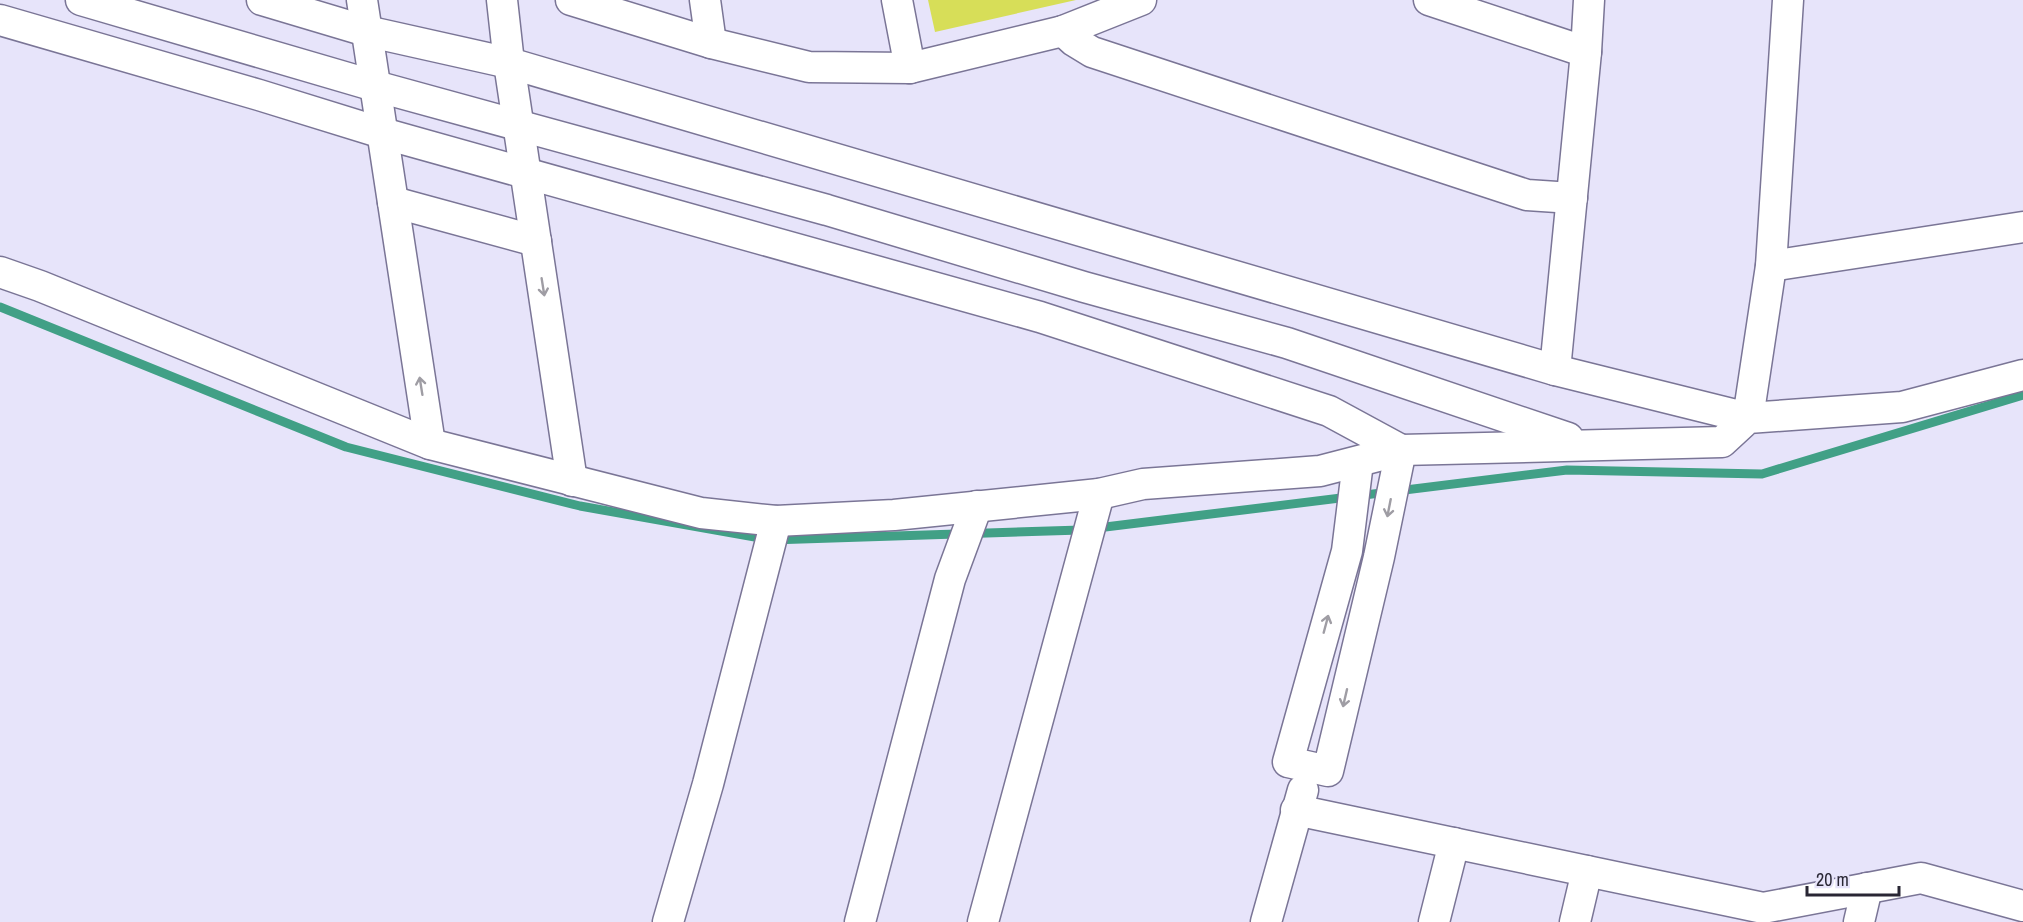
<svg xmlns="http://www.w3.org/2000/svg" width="2023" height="922" font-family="'Archivo Narrow',sans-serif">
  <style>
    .green { fill: #d7de58 }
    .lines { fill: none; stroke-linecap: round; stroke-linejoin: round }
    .stream { stroke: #41a086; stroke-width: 9 }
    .minor-casing { stroke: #7a7596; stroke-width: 33 }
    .minor { stroke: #fff; stroke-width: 30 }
    .oneway { stroke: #9f9da4 }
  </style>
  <rect width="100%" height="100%" fill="#e7e4fa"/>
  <polygon class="green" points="928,0 1076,0 935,32"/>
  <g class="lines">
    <polyline class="stream" points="0,307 346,447 580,506 771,540 1081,530 1567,470 1762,474 2023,395"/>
    <defs>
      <g id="minor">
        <polyline points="81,0 375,86 827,210 1084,287 1287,343 1568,438"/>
        <polyline points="262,0 366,31 509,63 1555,370 1748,418 1771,266 1788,0"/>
        <polyline points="362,0 430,444"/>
        <polyline points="502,0 509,63 572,481"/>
        <polyline points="571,0 711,43 809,67 910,68 1063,31 1141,0"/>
        <polyline points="705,0 711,43"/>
        <polyline points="897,0 910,68"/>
        <polyline points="1429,0 1586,52"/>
        <polyline points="0,20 259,95 382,133 1040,317 1329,411 1401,450"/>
        <polyline points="1063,31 1074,41 1092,52 1527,195 1572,198"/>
        <polyline points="393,202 536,241"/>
        <polyline points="1771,266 2023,227"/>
        <polyline points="0,272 40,286 430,444 701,513 776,521 894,515 1099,494 1143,484 1320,471 1401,450 1722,442 1748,418 1902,407 2023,375"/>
        <polyline points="1555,370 1586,52 1589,0"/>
        <polyline points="1358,462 1347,551 1288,762 1328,771 1379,557 1401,450"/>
        <polyline points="1296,810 1763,908 1921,878 2023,906"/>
        <polyline points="668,922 708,784 776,521"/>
        <polyline points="860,922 950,579 977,506"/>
        <polyline points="983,922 1099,494"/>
        <polyline points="1266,922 1303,790"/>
        <polyline points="1434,922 1454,843"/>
        <polyline points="1575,922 1587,871"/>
        <polyline points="1859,922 1867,888"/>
      </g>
    </defs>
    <use href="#minor" class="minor-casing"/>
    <use href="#minor" class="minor"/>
  </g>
  <defs><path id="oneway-shaft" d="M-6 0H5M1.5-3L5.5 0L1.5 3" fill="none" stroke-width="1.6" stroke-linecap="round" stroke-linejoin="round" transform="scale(1.5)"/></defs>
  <g class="oneway">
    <use href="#oneway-shaft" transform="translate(543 287) rotate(81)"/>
    <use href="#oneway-shaft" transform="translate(421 386) rotate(-99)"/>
    <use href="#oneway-shaft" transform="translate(1389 508) rotate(101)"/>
    <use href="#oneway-shaft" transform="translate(1326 624) rotate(-75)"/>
    <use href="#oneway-shaft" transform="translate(1345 698) rotate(103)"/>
  </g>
  <path d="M1807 886v9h92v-9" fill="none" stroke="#292634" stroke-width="3"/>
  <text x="1816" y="886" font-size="18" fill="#292634" stroke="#e7e4fa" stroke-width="4.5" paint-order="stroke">20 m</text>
</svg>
